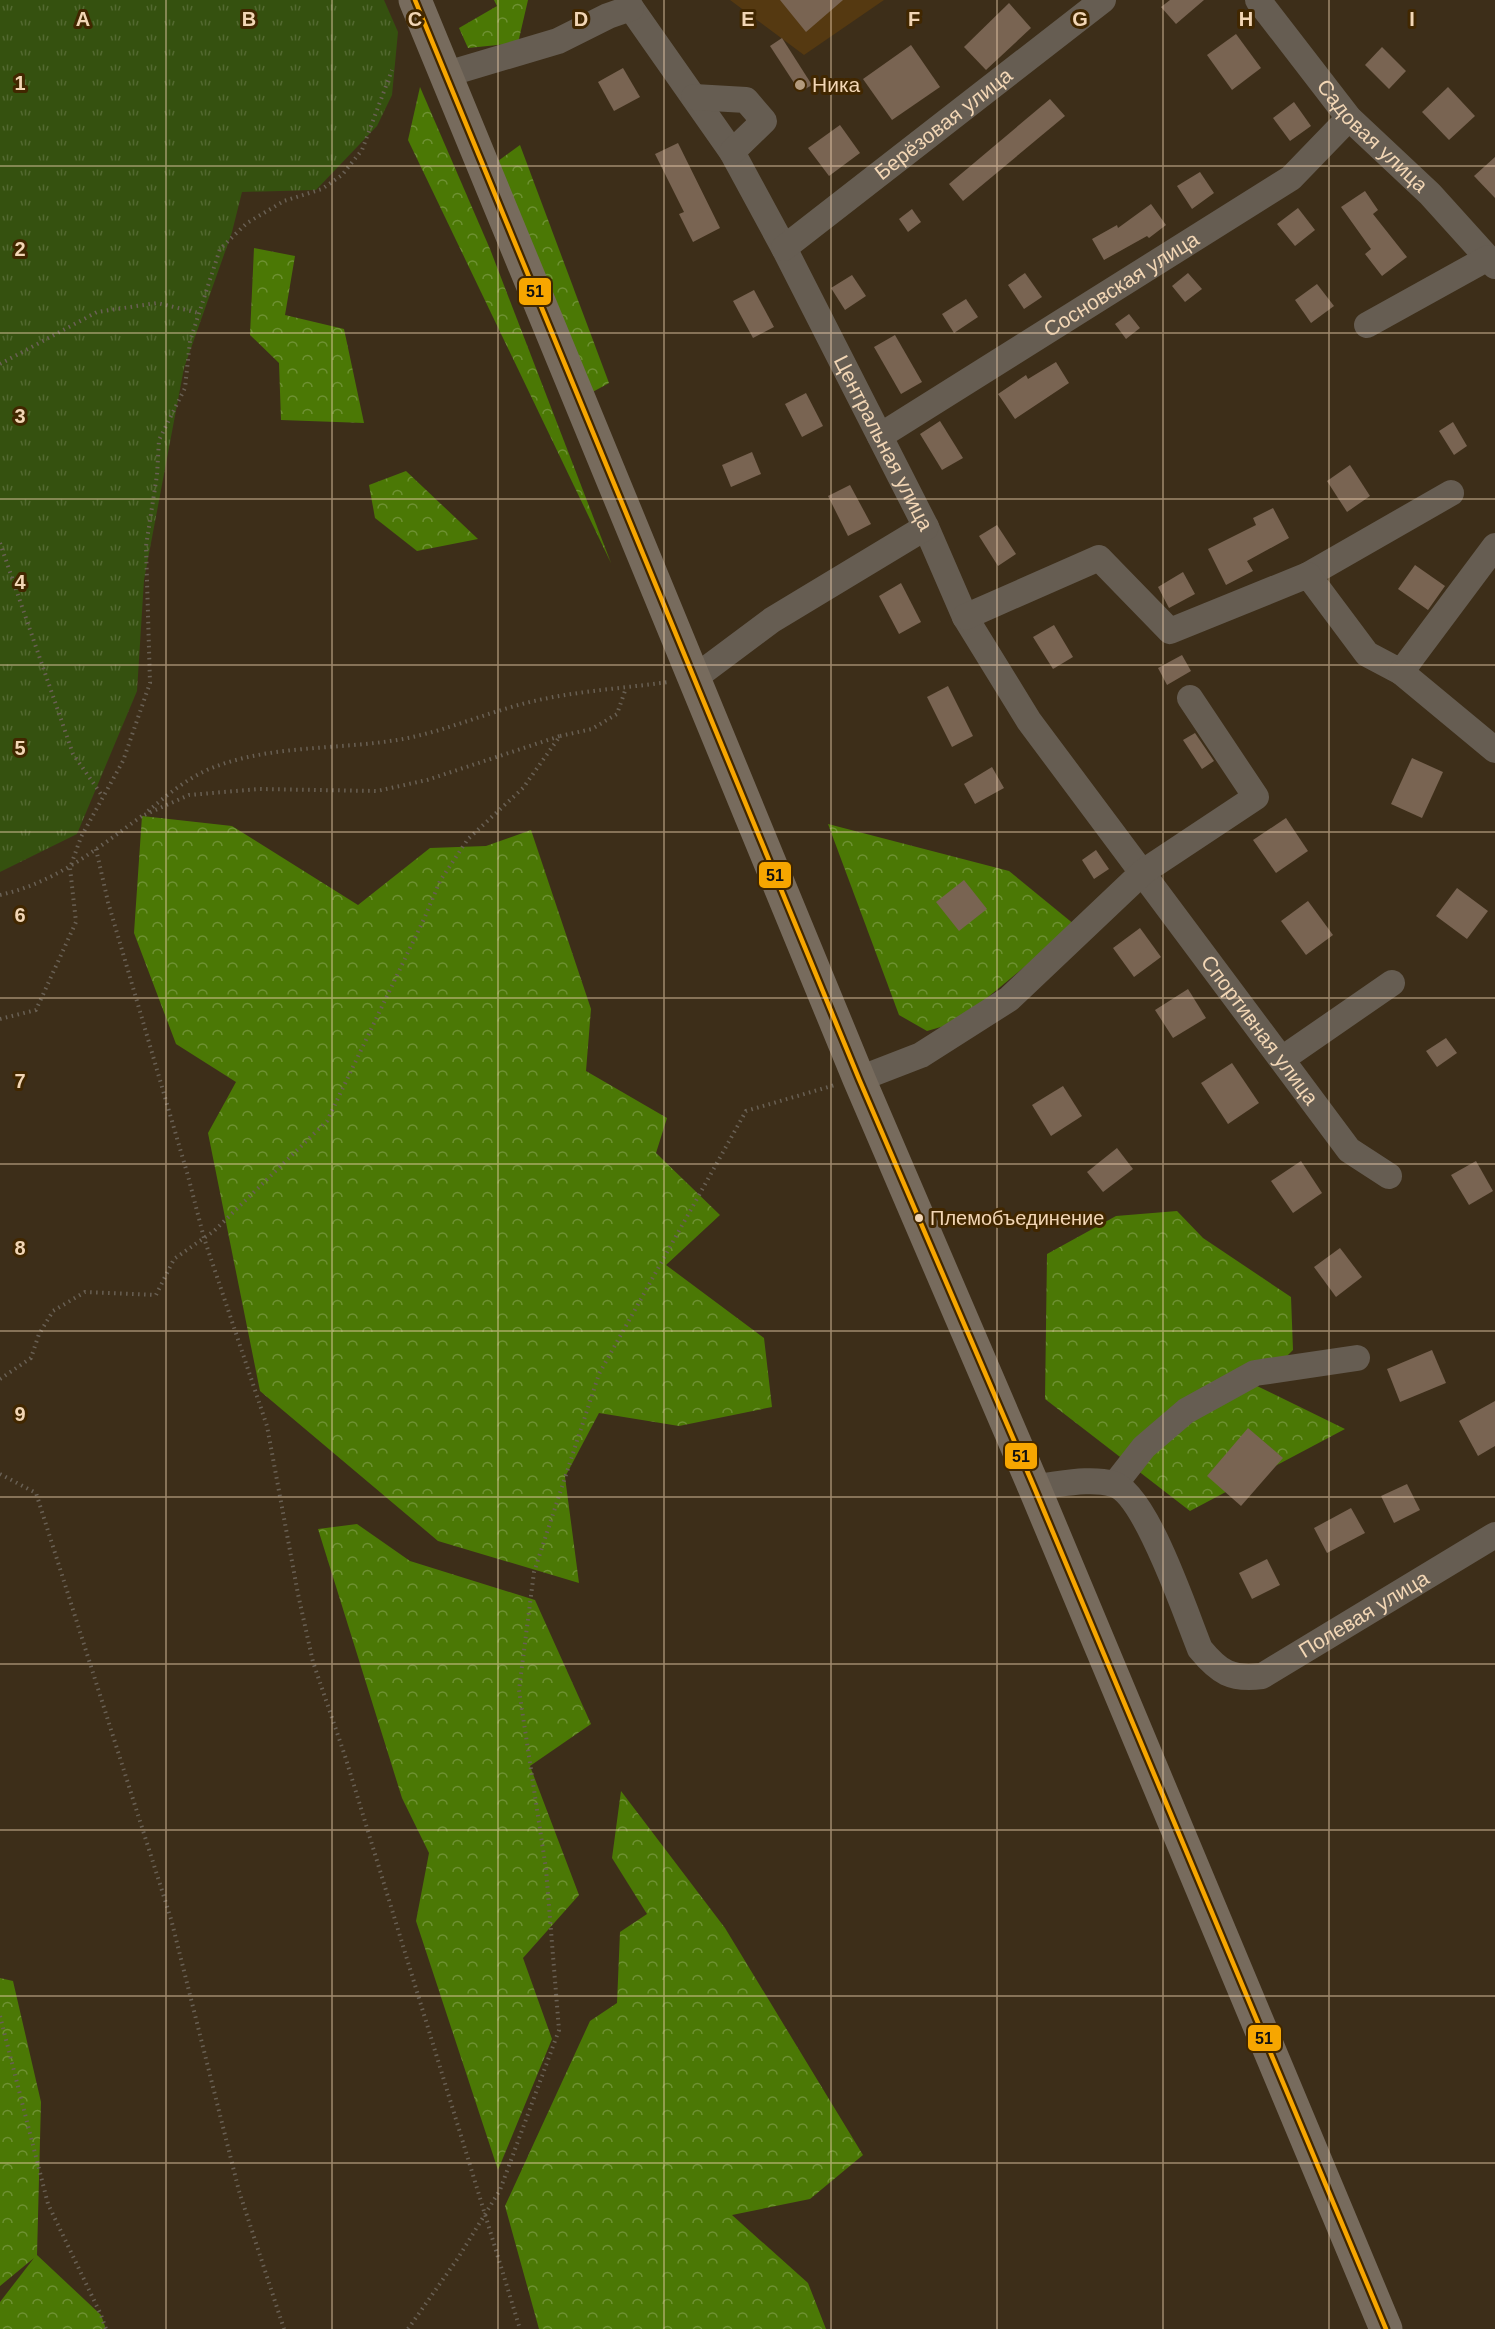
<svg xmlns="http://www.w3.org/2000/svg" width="1495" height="2329" font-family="Helvetica,sans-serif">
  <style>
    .built { fill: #553911 }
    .grass { fill: url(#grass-tufts) }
    .forest { fill: url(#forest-crowns) }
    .building { fill: #796452 }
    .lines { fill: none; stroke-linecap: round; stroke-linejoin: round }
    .path { stroke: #696054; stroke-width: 4; stroke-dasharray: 1.5 4.5; stroke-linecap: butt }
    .minor { stroke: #665d52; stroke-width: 26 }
    .major { stroke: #776b5d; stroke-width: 33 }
    .bus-1-casing { stroke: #412700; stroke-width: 9 }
    .bus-1 { stroke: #f7a600; stroke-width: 4.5 }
    .grid { fill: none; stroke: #f2d6b5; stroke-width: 1.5; stroke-opacity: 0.55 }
    .poi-dot { fill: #b39b7e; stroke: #412700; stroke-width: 2 }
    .bus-dot { fill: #f2d6b5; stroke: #412700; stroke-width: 2 }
    .labels { text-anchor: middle; stroke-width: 6; stroke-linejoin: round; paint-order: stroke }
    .bus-label { font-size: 20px; fill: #f2d6b5; stroke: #412700; text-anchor: start }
    .poi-label { font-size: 21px; fill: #f2d6b5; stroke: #412700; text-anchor: start }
    .street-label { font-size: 21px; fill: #f2d6b5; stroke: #412700 }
    .grid-label { font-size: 20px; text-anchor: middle; font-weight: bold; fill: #f2d6b5; stroke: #412700; stroke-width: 6; stroke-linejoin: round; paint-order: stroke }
    .line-badge { stroke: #412700; stroke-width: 2 }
    .pale-badge-label { font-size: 16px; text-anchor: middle; font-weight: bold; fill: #111 }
  </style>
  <defs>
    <pattern id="grass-tufts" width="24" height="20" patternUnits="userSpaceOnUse" patternTransform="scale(1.5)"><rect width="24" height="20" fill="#35510f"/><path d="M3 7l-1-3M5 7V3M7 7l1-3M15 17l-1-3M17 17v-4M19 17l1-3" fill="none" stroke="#536930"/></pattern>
    <pattern id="forest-crowns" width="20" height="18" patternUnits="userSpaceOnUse" patternTransform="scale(1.5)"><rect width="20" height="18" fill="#4b7805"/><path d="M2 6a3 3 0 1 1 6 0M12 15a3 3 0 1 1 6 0" fill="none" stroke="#6e9133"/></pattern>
  </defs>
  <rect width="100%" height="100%" fill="#3d2e19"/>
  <polygon class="built" points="730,0 884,0 804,55"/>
  <polygon class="grass" points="0,0 384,0 398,32 392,95 377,126 316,190 242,192 232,232 184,368 144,580 137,691 77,834 0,872"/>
  <g class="forest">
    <polygon points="494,0 528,0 518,43 468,48 459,28 497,6"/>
    <polygon points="420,87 490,249 611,563 408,140"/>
    <polygon points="520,145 609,383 589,394 498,161"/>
    <polygon points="254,248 295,256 285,315 344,329 364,423 281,420 279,363 250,335"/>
    <polygon points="406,471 478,539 417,551 375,518 369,485"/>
    <polygon points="142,816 232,826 358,905 430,848 486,846 531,830 591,1009 586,1071 667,1118 656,1153 720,1215 666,1265 764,1338 772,1407 679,1426 599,1413 565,1477 579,1583 438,1541 260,1391 208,1133 236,1082 176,1044 134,933"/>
    <polygon points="828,824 1009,871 1075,925 958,1022 927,1031 899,1015"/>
    <polygon points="1177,1211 1203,1238 1291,1297 1293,1350 1257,1386 1345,1429 1190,1511 1045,1399 1047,1254 1116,1216"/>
    <polygon points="357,1524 410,1561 535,1600 591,1724 530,1766 579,1895 523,1958 552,2039 498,2170 416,1921 429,1853 402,1798 318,1529"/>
    <polygon points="621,1791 725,1928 863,2155 810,2199 732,2215 808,2283 826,2329 539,2329 505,2206 590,2021 617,2003 620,1932 647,1914 612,1858"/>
    <polygon points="0,1978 13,1981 41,2102 37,2255 101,2315 106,2329 0,2329 0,2302 34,2258 0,2286"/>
  </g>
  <g class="building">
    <polygon points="780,0 843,0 806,32"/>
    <polygon points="1170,0 1204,0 1176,24 1161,7"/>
    <polygon points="1009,3 1031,28 986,70 964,47"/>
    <polygon points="1236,34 1261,68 1232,90 1207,55"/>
    <polygon points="782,38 812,85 800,92 770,46"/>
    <polygon points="911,45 940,87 892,120 863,79"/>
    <polygon points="1382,47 1406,71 1389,89 1365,65"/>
    <polygon points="623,68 640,97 614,111 598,82"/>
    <polygon points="1448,87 1475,116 1449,140 1422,112"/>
    <polygon points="1050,99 1065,116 963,201 949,184"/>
    <polygon points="1294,102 1311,126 1290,141 1273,118"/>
    <polygon points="840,125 860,153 829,176 808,148"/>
    <polygon points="678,143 720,228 693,242 679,214 684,212 655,154"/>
    <polygon points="1495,157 1495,198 1474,176"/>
    <polygon points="1200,172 1214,193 1192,209 1177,186"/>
    <polygon points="1365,191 1378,210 1373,214 1407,257 1382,276 1365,254 1371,249 1341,207"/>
    <polygon points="1151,204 1166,225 1149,238 1147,236 1104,260 1092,239 1117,225 1118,228"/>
    <polygon points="1298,208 1315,230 1295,246 1277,224"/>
    <polygon points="912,209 921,222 908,232 899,219"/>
    <polygon points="1025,273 1042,297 1024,309 1008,285"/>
    <polygon points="1188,273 1202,289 1185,302 1172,286"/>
    <polygon points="852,275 866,296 845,310 831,288"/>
    <polygon points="1317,284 1334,306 1311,323 1295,300"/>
    <polygon points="754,290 774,327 753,338 733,301"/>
    <polygon points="966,299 978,317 954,333 942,314"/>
    <polygon points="1129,314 1140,328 1126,339 1115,324"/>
    <polygon points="895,335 922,382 901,394 874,347"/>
    <polygon points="1056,362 1069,383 1015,419 998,394 1026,375 1028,379"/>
    <polygon points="806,393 823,426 802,437 785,404"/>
    <polygon points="940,421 963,458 942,470 920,434"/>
    <polygon points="1453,422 1467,446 1454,455 1439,431"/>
    <polygon points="752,452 761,474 731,487 722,465"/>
    <polygon points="1350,465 1370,496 1347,512 1327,481"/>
    <polygon points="850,485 871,524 848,536 828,496"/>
    <polygon points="1273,508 1289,538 1247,561 1253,571 1226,585 1208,549 1256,525 1253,518"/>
    <polygon points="997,525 1016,554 998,566 979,536"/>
    <polygon points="1415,565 1445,586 1428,610 1398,589"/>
    <polygon points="1183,572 1195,594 1169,608 1158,587"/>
    <polygon points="901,583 921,622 899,634 879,596"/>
    <polygon points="1054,625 1073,657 1053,669 1033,637"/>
    <polygon points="1182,655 1191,671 1167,685 1158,668"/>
    <polygon points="948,686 973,736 952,747 927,697"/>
    <polygon points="1195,733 1214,761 1202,769 1183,740"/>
    <polygon points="1412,758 1443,772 1422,818 1391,804"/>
    <polygon points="992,767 1004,788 975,804 964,784"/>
    <polygon points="1286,818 1308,851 1276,873 1253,840"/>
    <polygon points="1096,850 1109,869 1094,879 1082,860"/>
    <polygon points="964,880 987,909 959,931 936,902"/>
    <polygon points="1457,888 1488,911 1467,939 1436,916"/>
    <polygon points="1308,901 1333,935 1306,955 1281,921"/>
    <polygon points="1140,928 1161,957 1134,977 1113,948"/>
    <polygon points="1188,989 1206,1018 1173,1038 1155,1010"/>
    <polygon points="1446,1038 1457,1053 1437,1067 1426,1051"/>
    <polygon points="1232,1063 1259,1103 1228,1124 1201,1083"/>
    <polygon points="1063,1086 1082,1116 1051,1136 1032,1105"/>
    <polygon points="1117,1148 1133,1169 1103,1192 1087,1172"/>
    <polygon points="1301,1161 1322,1193 1293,1213 1271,1181"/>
    <polygon points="1476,1161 1493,1191 1469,1205 1451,1175"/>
    <polygon points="1340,1248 1362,1277 1336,1297 1314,1267"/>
    <polygon points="1432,1350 1446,1383 1400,1402 1387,1369"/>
    <polygon points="1495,1401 1495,1446 1478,1456 1459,1421"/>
    <polygon points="1248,1428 1283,1458 1241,1506 1207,1476"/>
    <polygon points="1407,1484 1420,1510 1394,1523 1381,1496"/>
    <polygon points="1351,1508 1365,1533 1327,1553 1314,1528"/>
    <polygon points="1267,1559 1280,1585 1252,1599 1239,1573"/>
  </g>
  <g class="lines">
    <g class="path">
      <polyline points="0,364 97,312 157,303 199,313"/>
      <polyline points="0,543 73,754 103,797"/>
      <polyline points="560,736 592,729 617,714 626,688"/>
      <path d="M148 811C166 796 185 780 207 770 270 743 342 751 408 738 451 729 491 711 534 701 578 691 625 688 669 682"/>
      <polyline points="96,849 108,902 188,1176 204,1238 267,1426 298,1594 313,1662 345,1756 520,2329"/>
      <path d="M0 895C57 882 96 849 142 816"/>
      <polyline points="0,1019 36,1010 76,922 70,868 81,837 123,761 150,683 146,546 157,475 159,440 185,388 190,341 220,249 247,223 284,201 322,189 342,175 362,150 392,70"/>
      <polyline points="0,1379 31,1358 39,1334 53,1311 85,1292 156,1295 174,1259 214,1231 327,1121 424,919 440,881 468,839 523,788 560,736 427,780 377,791 259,789 189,795 142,816"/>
      <polyline points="0,1474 36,1493 171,1919 239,2191 284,2329"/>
      <polyline points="0,2016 48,2204 101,2315 106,2329"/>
      <polyline points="408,2329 458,2258 500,2190 559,2030 546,1869 519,1690 534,1572 599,1374 746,1111 835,1085"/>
    </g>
    <g class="minor">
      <path id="s1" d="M1258 0 1349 118 1430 194 1495 266"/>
      <path id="s2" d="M631 8 732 152 784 248 926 527 965 617 1029 721 1349 1150 1389 1176"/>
      <polyline points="447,74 558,41 608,16 631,8"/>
      <polyline points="694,97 746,100 764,121 732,152"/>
      <path id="s3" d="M784 248 1103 0"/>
      <polyline points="1367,325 1488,258"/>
      <path id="s4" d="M880 436 1291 178 1349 118"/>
      <polyline points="1308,575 1451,493"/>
      <polyline points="965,617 1099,558 1170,631 1308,575 1367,654 1401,672 1495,546"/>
      <polyline points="1401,672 1495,750"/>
      <polyline points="693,679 772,620 926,527"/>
      <polyline points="1282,1059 1392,983"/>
      <polyline points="859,1079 921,1055 1009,999 1143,872 1256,797 1190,698"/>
      <polyline points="1115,1484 1144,1447 1186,1411 1255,1373 1357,1358"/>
      <path id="s5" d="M1034 1487C1059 1485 1089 1477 1113 1484 1146 1493 1186 1615 1200 1649 1219 1672 1231 1680 1262 1676L1495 1535"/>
    </g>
    <polyline class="major" points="415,0 859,1079 1034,1487 1386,2329"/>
    <defs>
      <polyline id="bus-1" points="415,0 859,1079 1034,1487 1386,2329"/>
    </defs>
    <use href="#bus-1" class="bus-1-casing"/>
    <use href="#bus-1" class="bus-1"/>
  </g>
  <path class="grid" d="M166 0V2329M332 0V2329M498 0V2329M664 0V2329M831 0V2329M997 0V2329M1163 0V2329M1329 0V2329M0 166H1495M0 333H1495M0 499H1495M0 665H1495M0 832H1495M0 998H1495M0 1164H1495M0 1331H1495M0 1497H1495M0 1664H1495M0 1830H1495M0 1996H1495M0 2163H1495"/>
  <circle class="poi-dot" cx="800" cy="85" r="6"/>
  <circle class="bus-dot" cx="919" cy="1218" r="5"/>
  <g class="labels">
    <g class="bus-label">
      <text x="930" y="1225">Племобъединение</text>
    </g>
    <g class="poi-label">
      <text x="812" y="92">Ника</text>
    </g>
    <g class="street-label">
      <text dy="7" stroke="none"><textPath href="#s3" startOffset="202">Берёзовая улица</textPath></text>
      <text dy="7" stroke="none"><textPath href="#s1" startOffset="178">Садовая улица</textPath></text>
      <text dy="7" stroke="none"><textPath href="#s4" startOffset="285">Сосновская улица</textPath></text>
      <text dy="7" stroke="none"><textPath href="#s2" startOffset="504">Центральная улица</textPath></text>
      <text dy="7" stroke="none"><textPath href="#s2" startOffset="1204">Спортивная улица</textPath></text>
      <text dy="7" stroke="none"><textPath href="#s5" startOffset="460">Полевая улица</textPath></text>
    </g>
  </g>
  <g class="grid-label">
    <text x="83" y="26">A</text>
    <text x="249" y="26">B</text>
    <text x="415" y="26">C</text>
    <text x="581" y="26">D</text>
    <text x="748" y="26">E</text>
    <text x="914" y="26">F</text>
    <text x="1080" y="26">G</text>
    <text x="1246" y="26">H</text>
    <text x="1412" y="26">I</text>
    <text x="20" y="90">1</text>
    <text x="20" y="256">2</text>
    <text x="20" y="423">3</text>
    <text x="20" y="589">4</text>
    <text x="20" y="755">5</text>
    <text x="20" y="922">6</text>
    <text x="20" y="1088">7</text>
    <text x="20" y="1255">8</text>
    <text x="20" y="1421">9</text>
  </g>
  <g class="line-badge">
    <rect x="518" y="277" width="34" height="29" rx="6" fill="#f7a600"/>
    <rect x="758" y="861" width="34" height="28" rx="6" fill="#f7a600"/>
    <rect x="1004" y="1442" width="34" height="28" rx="6" fill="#f7a600"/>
    <rect x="1247" y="2024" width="35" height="28" rx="6" fill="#f7a600"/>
  </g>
  <g class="pale-badge-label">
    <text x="535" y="297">51</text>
    <text x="775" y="881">51</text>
    <text x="1021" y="1462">51</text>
    <text x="1264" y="2044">51</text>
  </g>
</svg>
